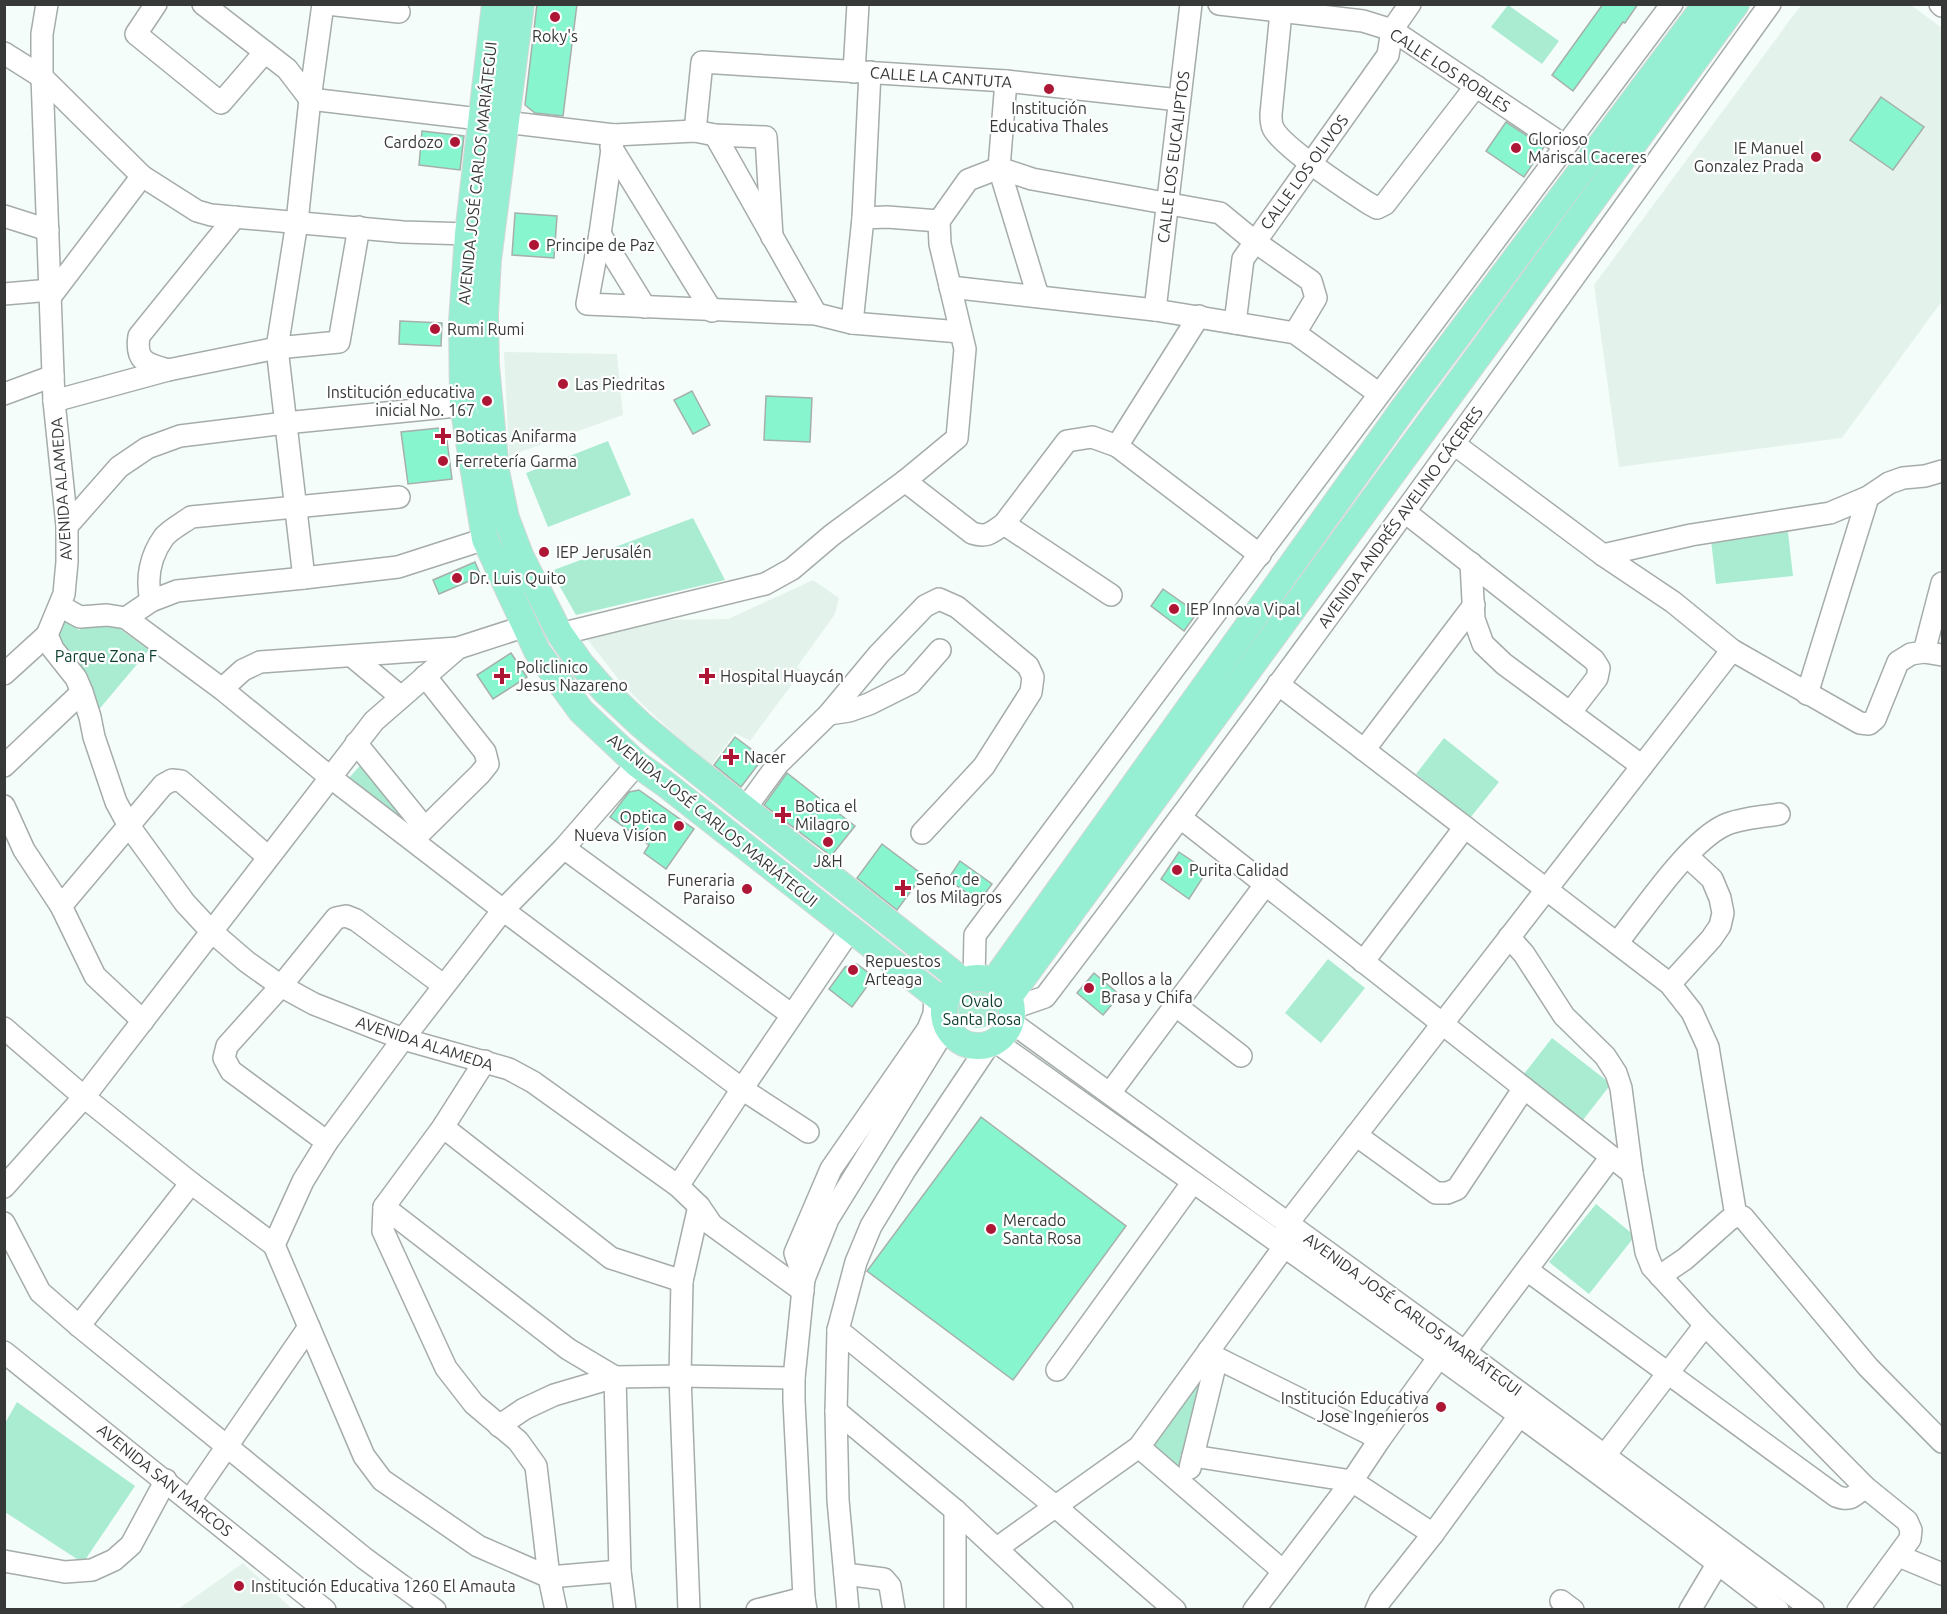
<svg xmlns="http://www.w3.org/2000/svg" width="1947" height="1614" font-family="Ubuntu,sans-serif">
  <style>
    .built { fill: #e3f3ec }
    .green { fill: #aaecd2 }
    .building { fill: #87f5cd; stroke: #a7afab; stroke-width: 1.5 }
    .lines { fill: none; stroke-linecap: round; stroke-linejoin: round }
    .minor-casing { stroke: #a5aca9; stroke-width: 24 }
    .major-casing { stroke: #d7d7d7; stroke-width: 28 }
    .minor { stroke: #fff; stroke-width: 21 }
    .major { stroke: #97efd3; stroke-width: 26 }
    .poi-dot { fill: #ad1735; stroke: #fff; stroke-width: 2 }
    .labels { text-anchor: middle; stroke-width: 4.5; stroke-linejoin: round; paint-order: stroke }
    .poi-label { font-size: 16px; fill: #363938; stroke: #fff; text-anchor: start }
    .street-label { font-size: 16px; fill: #363938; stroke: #fff }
    .park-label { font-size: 16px; fill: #0b3e2e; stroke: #fff }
  </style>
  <rect width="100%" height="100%" fill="#f5fdfa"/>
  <g class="built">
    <polygon points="1801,5 1911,5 1942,28 1942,301 1842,438 1619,467 1594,285"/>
    <polygon points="504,352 617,354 623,415 509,456"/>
    <polygon points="813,580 839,598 835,614 797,667 802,671 750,741 735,733 710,767 642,704 619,680 587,639 649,620 728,619"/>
    <polygon points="243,1563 292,1609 178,1609"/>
  </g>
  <g class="green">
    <polygon points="1508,5 1559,41 1542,64 1491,27"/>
    <polygon points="608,441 631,495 548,527 526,473"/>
    <polygon points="693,518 725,580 576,615 551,571"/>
    <polygon points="1788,532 1793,576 1716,584 1711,540"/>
    <polygon points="60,619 70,622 79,630 86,627 116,626 149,650 96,713 53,635"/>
    <polygon points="1444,738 1499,782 1470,818 1416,774"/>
    <polygon points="364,761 428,841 348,779"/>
    <polygon points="1328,959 1365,988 1321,1043 1285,1013"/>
    <path d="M979 985C985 990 993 995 998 1001 1011 1017 989 1029 975 1028 961 1017 946 1006 960 988Z"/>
    <polygon points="1552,1038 1611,1084 1583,1120 1524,1074"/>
    <polygon points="1596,1204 1635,1236 1589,1294 1549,1262"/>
    <polygon points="1196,1378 1201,1381 1180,1468 1178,1472 1149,1446"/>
    <polygon points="17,1402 135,1486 83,1563 5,1512 4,1425"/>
  </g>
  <g class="building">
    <polygon points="537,4 577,4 563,116 535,113 525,105"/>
    <polygon points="1603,4 1638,4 1625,23 1623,22 1573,91 1552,75"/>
    <polygon points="1881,97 1924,127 1893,170 1850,140"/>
    <polygon points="1506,122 1544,147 1524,177 1486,151"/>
    <polygon points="422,131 464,136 460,170 419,165"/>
    <polygon points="515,213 557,216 554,258 512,255"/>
    <polygon points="400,321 442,323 441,346 399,344"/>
    <polygon points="692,391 710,425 693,434 674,400"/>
    <polygon points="766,396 812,398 810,442 764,440"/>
    <polygon points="439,428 446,433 452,479 408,484 401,432"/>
    <polygon points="475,562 481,576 439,594 433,580"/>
    <polygon points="1163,589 1197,613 1184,631 1151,606"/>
    <polygon points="511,653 527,677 493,699 477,675"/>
    <polygon points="735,737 763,758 741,787 714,765"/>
    <polygon points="787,773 855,826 831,856 764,805"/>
    <polygon points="639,790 694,829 666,869 644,853 649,845 610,817 629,792"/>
    <polygon points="882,844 923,875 897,910 857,878"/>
    <polygon points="1179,852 1207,871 1189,899 1161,879"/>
    <polygon points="960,861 992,884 979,902 948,879"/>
    <polygon points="857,964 874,977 852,1007 829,989 845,967"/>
    <polygon points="1094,973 1120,995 1103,1015 1077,993"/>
    <polygon points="981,1117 1126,1226 1013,1380 867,1271"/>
  </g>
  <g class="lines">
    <defs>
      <g id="minor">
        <polyline points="47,4 42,34 42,77 54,401 67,526 67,562 64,594 47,635 53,649 76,678 82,692 90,717 94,737 116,802 129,826 185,903 211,931 247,962 281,986 314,1004 403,1039 509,1069 533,1082 678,1186 699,1206 712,1225 803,1291"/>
        <polyline points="156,4 136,34 221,103 265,52"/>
        <polyline points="203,4 287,69 310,99 614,135 695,131 715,135 766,137 772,237"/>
        <polyline points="327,4 399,12"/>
        <polyline points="1219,4 1363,21 1392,30 1565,146"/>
        <polyline points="1940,4 1942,6"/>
        <path d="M1281 12 1271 114C1271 118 1271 124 1273 128 1281 146 1348 190 1368 203L1377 208 1385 204 1476 86"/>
        <polyline points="4,53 42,77 142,176 197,211 211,215 403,232 468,234"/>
        <polyline points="854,72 858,4"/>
        <polyline points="1006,81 999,168 1038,296"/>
        <polyline points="695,131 702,62 1006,81 1179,100"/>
        <polyline points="614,135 600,234 587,304 816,314 852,323 960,332"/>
        <polyline points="715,135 816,314"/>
        <polyline points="611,147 712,311"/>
        <polyline points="4,216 48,230"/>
        <polyline points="863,218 870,72"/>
        <polyline points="600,234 645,307"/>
        <polyline points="950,287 1155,310 1295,333 1378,393"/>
        <polyline points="4,294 51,290"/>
        <polyline points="51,296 142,176"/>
        <polyline points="1155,310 1191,4"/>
        <polyline points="852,323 863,218 887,217 939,221"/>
        <polyline points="1235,323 1243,259 1388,55 1392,30 1410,4"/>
        <path d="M168 370C147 364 135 362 139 336L235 217"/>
        <polyline points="4,394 53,376"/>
        <polyline points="54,401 168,370 277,348 339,342 359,227"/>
        <polyline points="1454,444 1603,555 1673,602 1732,650 1860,723 1869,724 1875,719 1898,662 1911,654 1924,652 1942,655"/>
        <polyline points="1117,446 1199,316"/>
        <path d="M905 481 972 533C987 538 991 533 1004 524L1067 441 1092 437 1117 446 1260 555"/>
        <polyline points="1405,512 1594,660 1599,668 1597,678 1570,713"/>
        <polyline points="1004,524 1111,595"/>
        <polyline points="67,526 119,467 147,448 180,436 285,423 477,404"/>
        <polyline points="1603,555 1691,535 1830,513 1868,497 1889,483 1903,478 1925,476 1942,471"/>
        <polyline points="1471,563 1474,619 1483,644 1504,664 1642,766"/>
        <polyline points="304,578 277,348 297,222 310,99 323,4"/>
        <path d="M151 601C146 579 150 556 164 537 171 529 183 523 191 517L399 497"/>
        <polyline points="60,606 80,617 107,615 126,618 222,689 330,777 503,910 742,1089 808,1132"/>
        <polyline points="126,618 151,601 177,591 304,578 398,567 485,539"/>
        <polyline points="560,634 765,584 792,569 832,535 905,481 957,438 965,349 940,244 939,221 968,180 999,168 1032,179 1220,213 1254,241 1311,281 1316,298 1295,333"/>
        <polyline points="1924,652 1942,583"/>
        <polyline points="353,657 401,697"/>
        <polyline points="4,674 47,635"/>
        <polyline points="1278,684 1670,984 1692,1012 1708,1047 1736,1216"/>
        <polyline points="222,689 243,670 260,662 458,648 526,626"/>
        <polyline points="1807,694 1868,497"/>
        <polyline points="829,714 849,711 869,704 911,683 940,650"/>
        <polyline points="356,743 424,827"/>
        <polyline points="1364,750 1474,605"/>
        <polyline points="4,766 82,692"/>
        <polyline points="4,806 24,850 61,906 95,976 143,1021"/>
        <polyline points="745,809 778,764 829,714 879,654 925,606 939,599 957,607 1028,666 1033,677 1031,692 984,766 922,833"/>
        <polyline points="1181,818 1632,1173"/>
        <polyline points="413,840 480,774 488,764 485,752 425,676"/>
        <polyline points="564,848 792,1015"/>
        <polyline points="61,906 163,785 172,780 181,781 268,857"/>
        <polyline points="1509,937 1524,954 1564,1016 1605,1056 1616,1073 1621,1088 1632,1173 1646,1252 1652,1267 1705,1325 1865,1487 1907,1521 1911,1530 1910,1539 1858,1610"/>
        <path d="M1617 943C1644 910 1688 842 1725 825 1741 818 1762 817 1779 814"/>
        <polyline points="1363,962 1465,827"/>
        <path d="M974 978 975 935C1208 625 1437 313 1672 4"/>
        <polyline points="1670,984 1711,939 1720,926 1723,913 1720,898 1712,879 1687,856"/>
        <polyline points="1175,1005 1241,1056"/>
        <path d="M1013 1008 1045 997C1293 671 1531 337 1770 4"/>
        <polyline points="1011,1022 1465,1352 1813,1610"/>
        <polyline points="4,1028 84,1097 191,1183 274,1245 364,1456 382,1480 478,1546 549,1577 620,1571"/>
        <path d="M996 1042C1258 1229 1524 1412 1778 1610"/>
        <polyline points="485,1061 443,1127 384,1207 383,1231 446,1368 474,1404 518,1441 536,1466 549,1577 556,1610"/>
        <polyline points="1110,1093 1265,885"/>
        <polyline points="443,1127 611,1258 682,1281"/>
        <polyline points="1356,1135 1436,1193 1447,1193 1457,1189 1524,1088"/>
        <polyline points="327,1142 231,1071 224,1058 227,1046 281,986 336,918 346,916 356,920 443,985"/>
        <polyline points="678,1186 742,1089 850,930"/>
        <polyline points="4,1187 84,1097 374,721 458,648"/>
        <polyline points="384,1207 568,1349 615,1377 620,1571 625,1610"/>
        <polyline points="4,1223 40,1292 79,1326 364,1558 435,1610"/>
        <polyline points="274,1245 303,1181 327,1142 403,1039 503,910 564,848 637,764"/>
        <path d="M1527 1270 1836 1496C1851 1502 1853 1496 1865 1487"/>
        <polyline points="1660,1276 1685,1259 1729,1220 1736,1216 1743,1217 1868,1367 1942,1442"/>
        <polyline points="804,1279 795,1253 831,1169 928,1029 934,1014 935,995"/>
        <polyline points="79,1326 191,1183"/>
        <polyline points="838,1330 1055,1506 1175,1610"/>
        <polyline points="1209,1350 1217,1358 1380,1439"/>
        <polyline points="4,1352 325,1610"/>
        <polyline points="1465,1352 1611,1157"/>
        <polyline points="1057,1370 1193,1182"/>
        <polyline points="836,1411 955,1510 1062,1610"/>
        <polyline points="499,1426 524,1409 554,1395 615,1377 680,1376 794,1378"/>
        <polyline points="1139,1447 1283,1571"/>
        <polyline points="1605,1455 1705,1325"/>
        <polyline points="1193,1456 1352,1481 1433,1534"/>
        <polyline points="1190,1468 1217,1358"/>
        <polyline points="190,1500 309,1327"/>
        <polyline points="955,1510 955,1610"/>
        <polyline points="997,1548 1139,1447 1284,1247 1288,1223 1732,650"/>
        <polyline points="1899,1556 1942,1574"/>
        <polyline points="4,1561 65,1572 92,1570 114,1560 131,1545 166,1480"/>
        <polyline points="845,1574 884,1579 890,1586 894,1610"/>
        <polyline points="1561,1601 1573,1610"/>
        <polyline points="689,1610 680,1376 682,1281 699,1206"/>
        <polyline points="757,1610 804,1598"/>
        <polyline points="806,1610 804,1598 794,1401 794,1378 804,1279 828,1219 947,1026"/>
        <polyline points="848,1610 838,1500 836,1411 838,1330 856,1262 871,1226 905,1170 988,1046"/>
        <polyline points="1254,1610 1352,1481 1380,1439 1439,1357"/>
        <polyline points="1376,1610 1380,1601 1433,1534 1519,1416"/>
        <polyline points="1690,1610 1718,1563"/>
      </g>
      <g id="major">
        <polyline points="495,4 468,234 462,321 463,405 485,539 537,651 581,711 637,764 664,783 945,1003"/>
        <polyline points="521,4 488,260 485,314 486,365 496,471 506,518 520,555 560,634 581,664 604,690 640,724 682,759 963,981"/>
        <circle cx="978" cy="1012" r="34"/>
        <polyline points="994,981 1403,409 1706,4"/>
        <polyline points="1009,997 1736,4"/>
      </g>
    </defs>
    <use href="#minor" class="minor-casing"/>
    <use href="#major" class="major-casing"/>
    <use href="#minor" class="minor"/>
    <use href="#major" class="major"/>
  </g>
  <g class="poi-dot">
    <circle cx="555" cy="17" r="6"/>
    <circle cx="1049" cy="89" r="6"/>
    <circle cx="455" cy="142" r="6"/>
    <circle cx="1516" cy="148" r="6"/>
    <circle cx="1816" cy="157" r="6"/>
    <circle cx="534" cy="245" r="6"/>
    <circle cx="435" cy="329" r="6"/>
    <circle cx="563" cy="384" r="6"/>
    <circle cx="487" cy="401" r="6"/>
    <path d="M440 427h6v6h6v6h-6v6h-6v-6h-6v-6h6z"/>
    <circle cx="443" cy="461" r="6"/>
    <circle cx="544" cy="552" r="6"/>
    <circle cx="457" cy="578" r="6"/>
    <circle cx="1174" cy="609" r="6"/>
    <path d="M499 667h6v6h6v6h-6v6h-6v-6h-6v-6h6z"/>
    <path d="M704 667h6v6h6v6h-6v6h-6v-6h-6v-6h6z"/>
    <path d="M728 748h6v6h6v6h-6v6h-6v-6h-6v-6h6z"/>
    <path d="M780 806h6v6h6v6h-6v6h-6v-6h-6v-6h6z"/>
    <circle cx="679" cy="826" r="6"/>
    <circle cx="828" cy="842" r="6"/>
    <circle cx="1177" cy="870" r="6"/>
    <path d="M900 879h6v6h6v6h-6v6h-6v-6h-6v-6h6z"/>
    <circle cx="747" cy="889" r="6"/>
    <circle cx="853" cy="970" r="6"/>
    <circle cx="1089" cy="988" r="6"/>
    <circle cx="991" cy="1229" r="6"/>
    <circle cx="1441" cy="1407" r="6"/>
    <circle cx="239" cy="1586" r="6"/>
  </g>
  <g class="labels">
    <g class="poi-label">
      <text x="555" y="42" text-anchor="middle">Roky's</text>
      <text x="1049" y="114" text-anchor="middle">Institución<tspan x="1049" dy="18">Educativa Thales</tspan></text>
      <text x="1528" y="145">Glorioso<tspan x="1528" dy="18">Mariscal Caceres</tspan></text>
      <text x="443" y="148" text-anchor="end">Cardozo</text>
      <text x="1804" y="154" text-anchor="end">IE Manuel<tspan x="1804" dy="18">Gonzalez Prada</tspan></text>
      <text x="546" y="251">Principe de Paz</text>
      <text x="447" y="335">Rumi Rumi</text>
      <text x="575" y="390">Las Piedritas</text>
      <text x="475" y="398" text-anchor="end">Institución educativa<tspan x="475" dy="18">inicial No. 167</tspan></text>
      <text x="455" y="442">Boticas Anifarma</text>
      <text x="455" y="467">Ferretería Garma</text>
      <text x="556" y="558">IEP Jerusalén</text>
      <text x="469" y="584">Dr. Luis Quito</text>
      <text x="1186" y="615">IEP Innova Vipal</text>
      <text x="516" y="673">Policlinico<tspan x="516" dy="18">Jesus Nazareno</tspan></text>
      <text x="720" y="682">Hospital Huaycán</text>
      <text x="744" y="763">Nacer</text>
      <text x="795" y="812">Botica el<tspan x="795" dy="18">Milagro</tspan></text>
      <text x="667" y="823" text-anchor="end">Optica<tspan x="667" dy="18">Nueva Visíon</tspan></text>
      <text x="828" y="867" text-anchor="middle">J&amp;H</text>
      <text x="1189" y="876">Purita Calidad</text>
      <text x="916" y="885">Señor de<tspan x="916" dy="18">los Milagros</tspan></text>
      <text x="735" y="886" text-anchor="end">Funeraria<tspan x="735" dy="18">Paraiso</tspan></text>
      <text x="865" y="967">Repuestos<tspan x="865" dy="18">Arteaga</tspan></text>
      <text x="1101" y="985">Pollos a la<tspan x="1101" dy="18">Brasa y Chifa</tspan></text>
      <text x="1003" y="1226">Mercado<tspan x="1003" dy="18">Santa Rosa</tspan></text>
      <text x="1429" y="1404" text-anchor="end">Institución Educativa<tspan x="1429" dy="18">Jose Ingenieros</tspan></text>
      <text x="251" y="1592">Institución Educativa 1260 El Amauta</text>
    </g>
    <g class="street-label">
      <text transform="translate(1450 70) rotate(33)" y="6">CALLE LOS ROBLES</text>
      <text transform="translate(941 77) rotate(4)" y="6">CALLE LA CANTUTA</text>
      <text transform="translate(1173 157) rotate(-83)" y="6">CALLE LOS EUCALIPTOS</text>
      <text transform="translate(1304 172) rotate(-54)" y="6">CALLE LOS OLIVOS</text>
      <text transform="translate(477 173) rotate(-84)" y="6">AVENIDA JOSÉ CARLOS MARIÁTEGUI</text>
      <text transform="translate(61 489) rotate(-94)" y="6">AVENIDA ALAMEDA</text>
      <text transform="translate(1400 517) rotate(-54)" y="6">AVENIDA ANDRÉS AVELINO CÁCERES</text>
      <text transform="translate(713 820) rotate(39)" y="6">AVENIDA JOSÉ CARLOS MARIÁTEGUI</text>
      <text transform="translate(425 1043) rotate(18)" y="6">AVENIDA ALAMEDA</text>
      <text transform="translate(1413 1314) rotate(36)" y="6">AVENIDA JOSÉ CARLOS MARIÁTEGUI</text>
      <text transform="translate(165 1480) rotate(39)" y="6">AVENIDA SAN MARCOS</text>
    </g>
    <g class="park-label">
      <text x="106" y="662">Parque Zona F</text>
      <text x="982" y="1007">Ovalo<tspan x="982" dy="18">Santa Rosa</tspan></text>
    </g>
  </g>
  <rect width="1947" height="1614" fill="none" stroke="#363938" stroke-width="12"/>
</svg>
